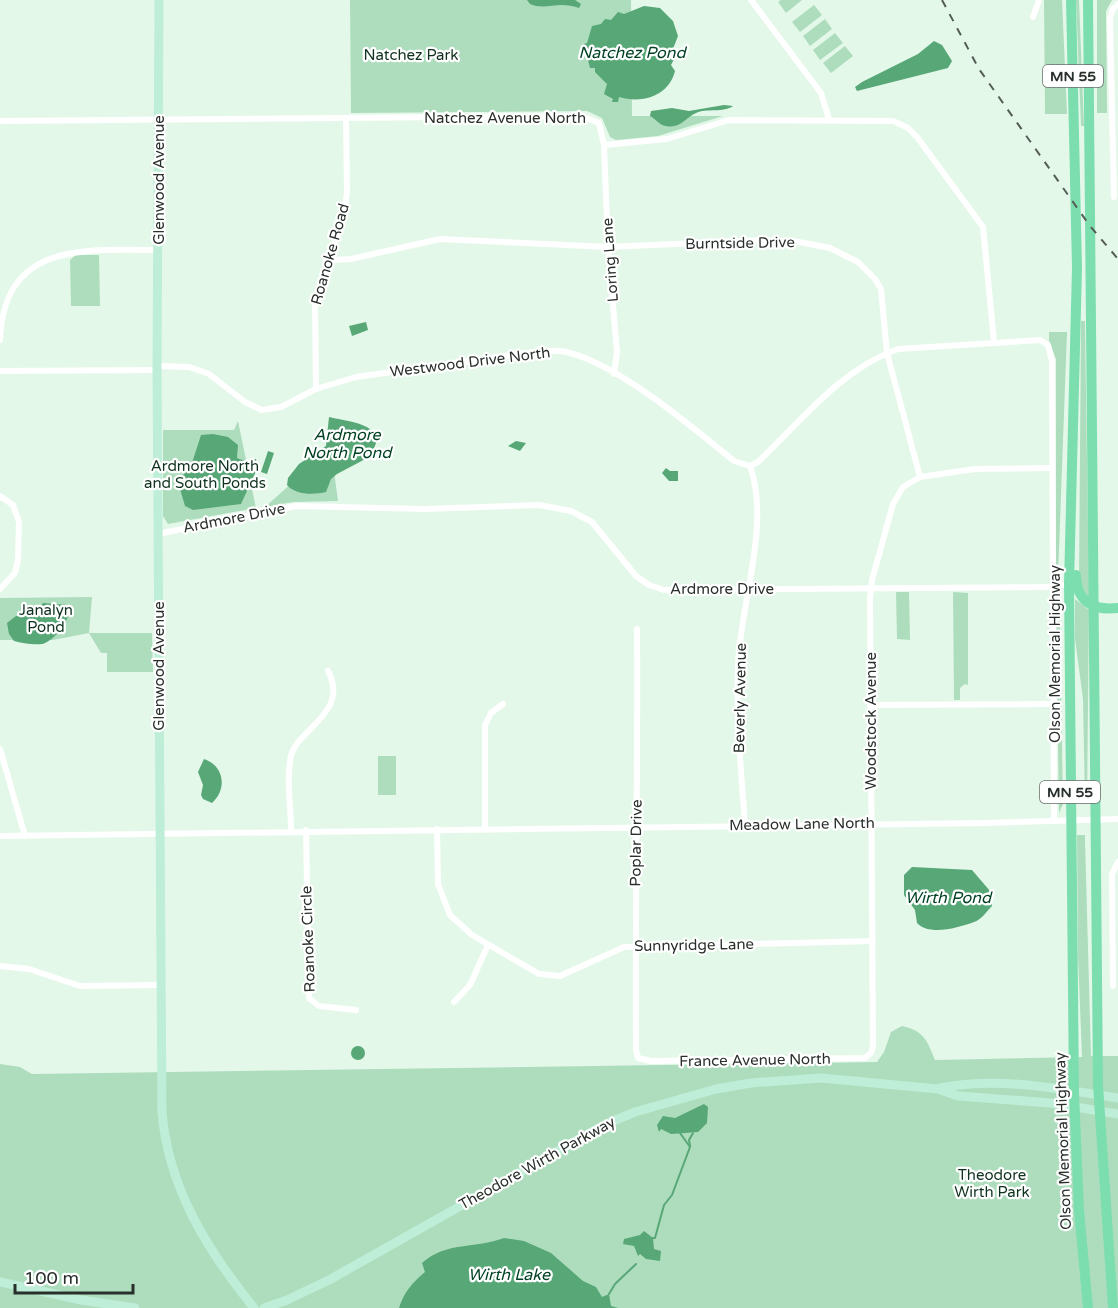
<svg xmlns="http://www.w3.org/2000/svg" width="1118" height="1308" font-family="'Varela Round',sans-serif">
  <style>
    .green { fill: #aeddbe }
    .water { fill: #57a777 }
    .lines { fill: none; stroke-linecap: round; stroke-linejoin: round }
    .stream { stroke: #57a777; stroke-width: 2 }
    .street { stroke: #fff; stroke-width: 6 }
    .secondary { stroke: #beeed7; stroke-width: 9 }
    .primary { stroke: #7cdeaf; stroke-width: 10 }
    .rail { stroke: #535d56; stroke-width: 2; stroke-dasharray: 8 8; stroke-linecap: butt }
    .labels { text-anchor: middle; stroke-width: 4.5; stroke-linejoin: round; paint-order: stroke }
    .shield { fill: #fff; stroke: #696e6b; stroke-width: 1.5 }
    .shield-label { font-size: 14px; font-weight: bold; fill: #29302b }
    .park-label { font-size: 15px; fill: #0f321e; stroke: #fff }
    .street-label { font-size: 15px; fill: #29302b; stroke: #fff }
    .water-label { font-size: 16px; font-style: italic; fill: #004223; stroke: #fff }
  </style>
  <rect width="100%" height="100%" fill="#e4f8ea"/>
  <g class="green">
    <polygon points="350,0 631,0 632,116 723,116 658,136 616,140 610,137 602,118 587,111 351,113"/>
    <polygon points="781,0 802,0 786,13 778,2"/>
    <polygon points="1044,0 1062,0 1067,114 1045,114"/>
    <polygon points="1076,0 1079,0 1084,126 1081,126"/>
    <polygon points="1097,0 1112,0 1106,11 1107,113 1097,113"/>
    <polygon points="814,5 822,15 800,32 792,22"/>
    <polygon points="825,19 832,29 810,46 803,36"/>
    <polygon points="835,33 843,43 820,60 813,50"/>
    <polygon points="845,46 853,56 831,73 823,63"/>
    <polygon points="76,255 99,255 100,306 71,306 70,260"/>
    <polygon points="1081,321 1085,321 1089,600 1079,581"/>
    <polygon points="1049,332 1067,332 1058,577 1056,574 1056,359 1049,341"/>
    <polygon points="238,421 256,508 168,524 163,516 163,430 234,430"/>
    <polygon points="331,448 338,501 293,502 265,507"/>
    <polygon points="896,592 909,592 910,640 897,639"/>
    <polygon points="953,592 968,593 968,699 968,685 965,684 960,688 960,700 954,700"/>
    <polygon points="92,597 89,633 152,633 153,672 107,672 107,653 101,653 89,633 53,640 0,640 0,598"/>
    <polygon points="1075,599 1089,610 1087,805 1085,800 1083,699 1075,639"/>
    <polygon points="1056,621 1060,621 1063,804 1059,813"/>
    <rect x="378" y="756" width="18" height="39"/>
    <path d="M1077 835H1085V841L1091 1056H1118V1308H0V1064L20 1067 32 1074 877 1062 884 1052 891 1032 902 1026C924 1031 927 1040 935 1060L1082 1057 1078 957Z"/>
  </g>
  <g class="water">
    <path d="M527 0H575L581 4 579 8C557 0 547 11 530 4Z"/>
    <path d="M644 6 660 8 673 21 678 36 671 54 674 59 671 65 675 71C669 96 642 104 619 97L618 102H612L613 99 604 94 607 84 595 72V68H590L584 44 587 43 592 26 601 24 605 19 611 20 618 12 624 14Z"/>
    <polygon points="934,41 942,45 952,61 948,68 857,91 855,87 862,82 918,54"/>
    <path d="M724 105 733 106C724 113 706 108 696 113 685 118 680 129 666 126 659 125 656 119 650 116L651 111 672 108 689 111Z"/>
    <polygon points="366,322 368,330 352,336 349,326"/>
    <path d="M329 417C345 421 370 422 378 438L371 456 337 474 331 479 326 492C314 495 295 495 287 485L288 478 299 464 326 446Z"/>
    <polygon points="213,434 228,437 238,445 237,458 245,461 256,459 257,469 241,504 193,510 185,506 178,482 192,463 201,435"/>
    <polygon points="516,441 526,443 520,451 508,446"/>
    <polygon points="268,451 274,453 267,474 261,472"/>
    <polygon points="666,468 670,471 678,471 678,481 669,481 662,473"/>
    <path d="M43 603 68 605C74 618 53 642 42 644 34 645 21 643 14 641L9 634 7 623 16 616 34 615Z"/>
    <path d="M204 759C225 766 227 790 212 803L203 799 201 795 203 785 198 772Z"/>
    <path d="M912 867 972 870 990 891 992 906C987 911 981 920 974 922 958 928 929 936 917 923L915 910 904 895V875Z"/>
    <circle cx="358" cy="1053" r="7"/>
    <polygon points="704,1104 708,1107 707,1123 698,1132 671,1134 661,1129 659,1132 657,1125 663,1116 675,1118"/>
    <polygon points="644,1231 653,1238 654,1249 661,1251 660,1261 646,1259 640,1254 638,1256 634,1246 623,1244 624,1239 640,1235"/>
    <path d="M504 1238 524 1241 551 1253 583 1281 596 1287 602 1297 609 1294 611 1306 618 1308H399C404 1292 412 1283 425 1272L422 1263C447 1241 475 1249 504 1238Z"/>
  </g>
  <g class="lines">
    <g class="stream">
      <polyline points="690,1146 689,1140 693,1133"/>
      <polyline points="653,1238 655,1238 664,1205 672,1195 690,1147 680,1133"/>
      <polyline points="609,1294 615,1284 636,1264"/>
    </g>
    <g class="street">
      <polyline points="751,0 821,93 829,119"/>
      <polyline points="1033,17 1039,0"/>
      <polyline points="0,121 581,116 599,123 604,145 667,139 729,120 893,121 908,128 917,137 983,227 994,342"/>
      <polyline points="604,145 608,247 617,352 614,374"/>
      <polyline points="1114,197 1110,18 1113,9 1118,4"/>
      <polyline points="330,260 351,259 440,239 608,247 766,240 799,242 830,248 858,262 875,279 881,289 887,353 920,477"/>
      <path d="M0 340C4 241 84 250 158 250"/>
      <path d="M157 366 189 367 209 374 245 402 262 410 281 407 316 389 356 377 534 352C543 351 552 350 561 351 613 359 693 428 734 461L750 466 758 462C801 421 841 369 898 349L1040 340 1048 345 1052 361 1054 821"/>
      <polyline points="0,371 157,370"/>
      <polyline points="316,389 315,303 344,215 347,192 346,119"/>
      <polyline points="0,496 13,505 19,522 18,560 15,573 0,589"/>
      <polyline points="158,534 296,506 425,509 539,505 571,511 592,522 636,576 649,585 664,590 1045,587 1069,584"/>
      <path d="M637 629C638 769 635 909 636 1050L638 1058 651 1061 865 1058 871 1053 873 1046 870 599 872 580 893 504 903 487 920 477 975 469 1052 468"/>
      <polyline points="870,705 1053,704"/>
      <polyline points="0,749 25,836"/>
      <path d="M745 824C741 771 736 718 738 665 740 605 771 525 750 466"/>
      <polyline points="485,828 485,725 491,713 503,704"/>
      <polyline points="437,829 438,884 450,915 472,935 539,974 560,976 624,947 873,941"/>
      <polyline points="306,830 309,998 319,1006 356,1010"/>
      <path d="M291 831C291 807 286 778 291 756 298 728 350 713 328 671"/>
      <polyline points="0,836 985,823 1118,819"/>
      <polyline points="0,966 29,969 80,986 160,985"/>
      <polyline points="1113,986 1112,874 1118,862"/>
      <polyline points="454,1002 470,985 488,945"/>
    </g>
    <g class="secondary">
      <path d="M159 0 157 370 162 1112C168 1187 207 1250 254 1308"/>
      <path d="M940 1088C998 1076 1060 1089 1118 1098"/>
      <polyline points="0,1282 81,1300 135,1308"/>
      <polyline points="264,1308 287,1300 329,1280 606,1124 635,1112 716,1089 751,1083 821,1078 938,1089 958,1096 1051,1103 1118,1114"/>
    </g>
    <g class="primary">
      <polyline points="1071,0 1077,268 1069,584 1074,1093 1079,1210 1088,1308"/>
      <polyline points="1088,0 1098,1085 1113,1308"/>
      <path d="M1076 575C1076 601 1093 611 1118 608"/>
    </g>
    <polyline class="rail" points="942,0 979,69 1090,226 1118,259"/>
  </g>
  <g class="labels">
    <g class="shield">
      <rect x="1043" y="65" width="60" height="22" rx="4.5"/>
      <rect x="1040" y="781" width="60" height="22" rx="4.5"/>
    </g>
    <g class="shield-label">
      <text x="1073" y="81">MN 55</text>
      <text x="1070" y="797">MN 55</text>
    </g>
    <g class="park-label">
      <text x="411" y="60">Natchez Park</text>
      <text x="205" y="471">Ardmore North<tspan x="205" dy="17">and South Ponds</tspan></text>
      <text x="46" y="615">Janalyn<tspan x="46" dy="17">Pond</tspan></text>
      <text x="992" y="1180">Theodore<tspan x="992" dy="17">Wirth Park</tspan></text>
    </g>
    <g class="street-label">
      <text x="505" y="123">Natchez Avenue North</text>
      <text transform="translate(159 180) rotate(-90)" y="5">Glenwood Avenue</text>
      <text transform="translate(740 243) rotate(-1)" y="5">Burntside Drive</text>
      <text transform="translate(330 254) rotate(-74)" y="5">Roanoke Road</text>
      <text transform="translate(610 260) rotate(-94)" y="5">Loring Lane</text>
      <text transform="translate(470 362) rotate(-7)" y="5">Westwood Drive North</text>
      <text transform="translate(234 518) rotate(-11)" y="5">Ardmore Drive</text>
      <text x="722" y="594">Ardmore Drive</text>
      <text transform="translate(1055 654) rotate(-90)" y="5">Olson Memorial Highway</text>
      <text transform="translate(159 666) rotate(-90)" y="5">Glenwood Avenue</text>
      <text transform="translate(740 698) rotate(-89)" y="5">Beverly Avenue</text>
      <text transform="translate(871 721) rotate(-90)" y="5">Woodstock Avenue</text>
      <text transform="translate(802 824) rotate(-1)" y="5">Meadow Lane North</text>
      <text transform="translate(636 843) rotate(-89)" y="5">Poplar Drive</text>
      <text transform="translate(308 939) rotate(-92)" y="5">Roanoke Circle</text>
      <text transform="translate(694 945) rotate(-1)" y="5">Sunnyridge Lane</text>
      <text transform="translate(755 1060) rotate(-1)" y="5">France Avenue North</text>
      <text transform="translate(1063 1141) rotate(-92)" y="5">Olson Memorial Highway</text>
      <text transform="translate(537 1163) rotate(-29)" y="5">Theodore Wirth Parkway</text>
    </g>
    <g class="water-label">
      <text x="632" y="58">Natchez Pond</text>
      <text x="347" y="440">Ardmore<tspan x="347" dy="18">North Pond</tspan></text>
      <text x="948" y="903">Wirth Pond</text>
      <text x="509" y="1280">Wirth Lake</text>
    </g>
  </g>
  <path d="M15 1284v9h118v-9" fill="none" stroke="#29302b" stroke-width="3"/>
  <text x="24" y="1284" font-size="18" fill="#29302b" stroke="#ffffff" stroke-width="4.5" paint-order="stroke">100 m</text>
</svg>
